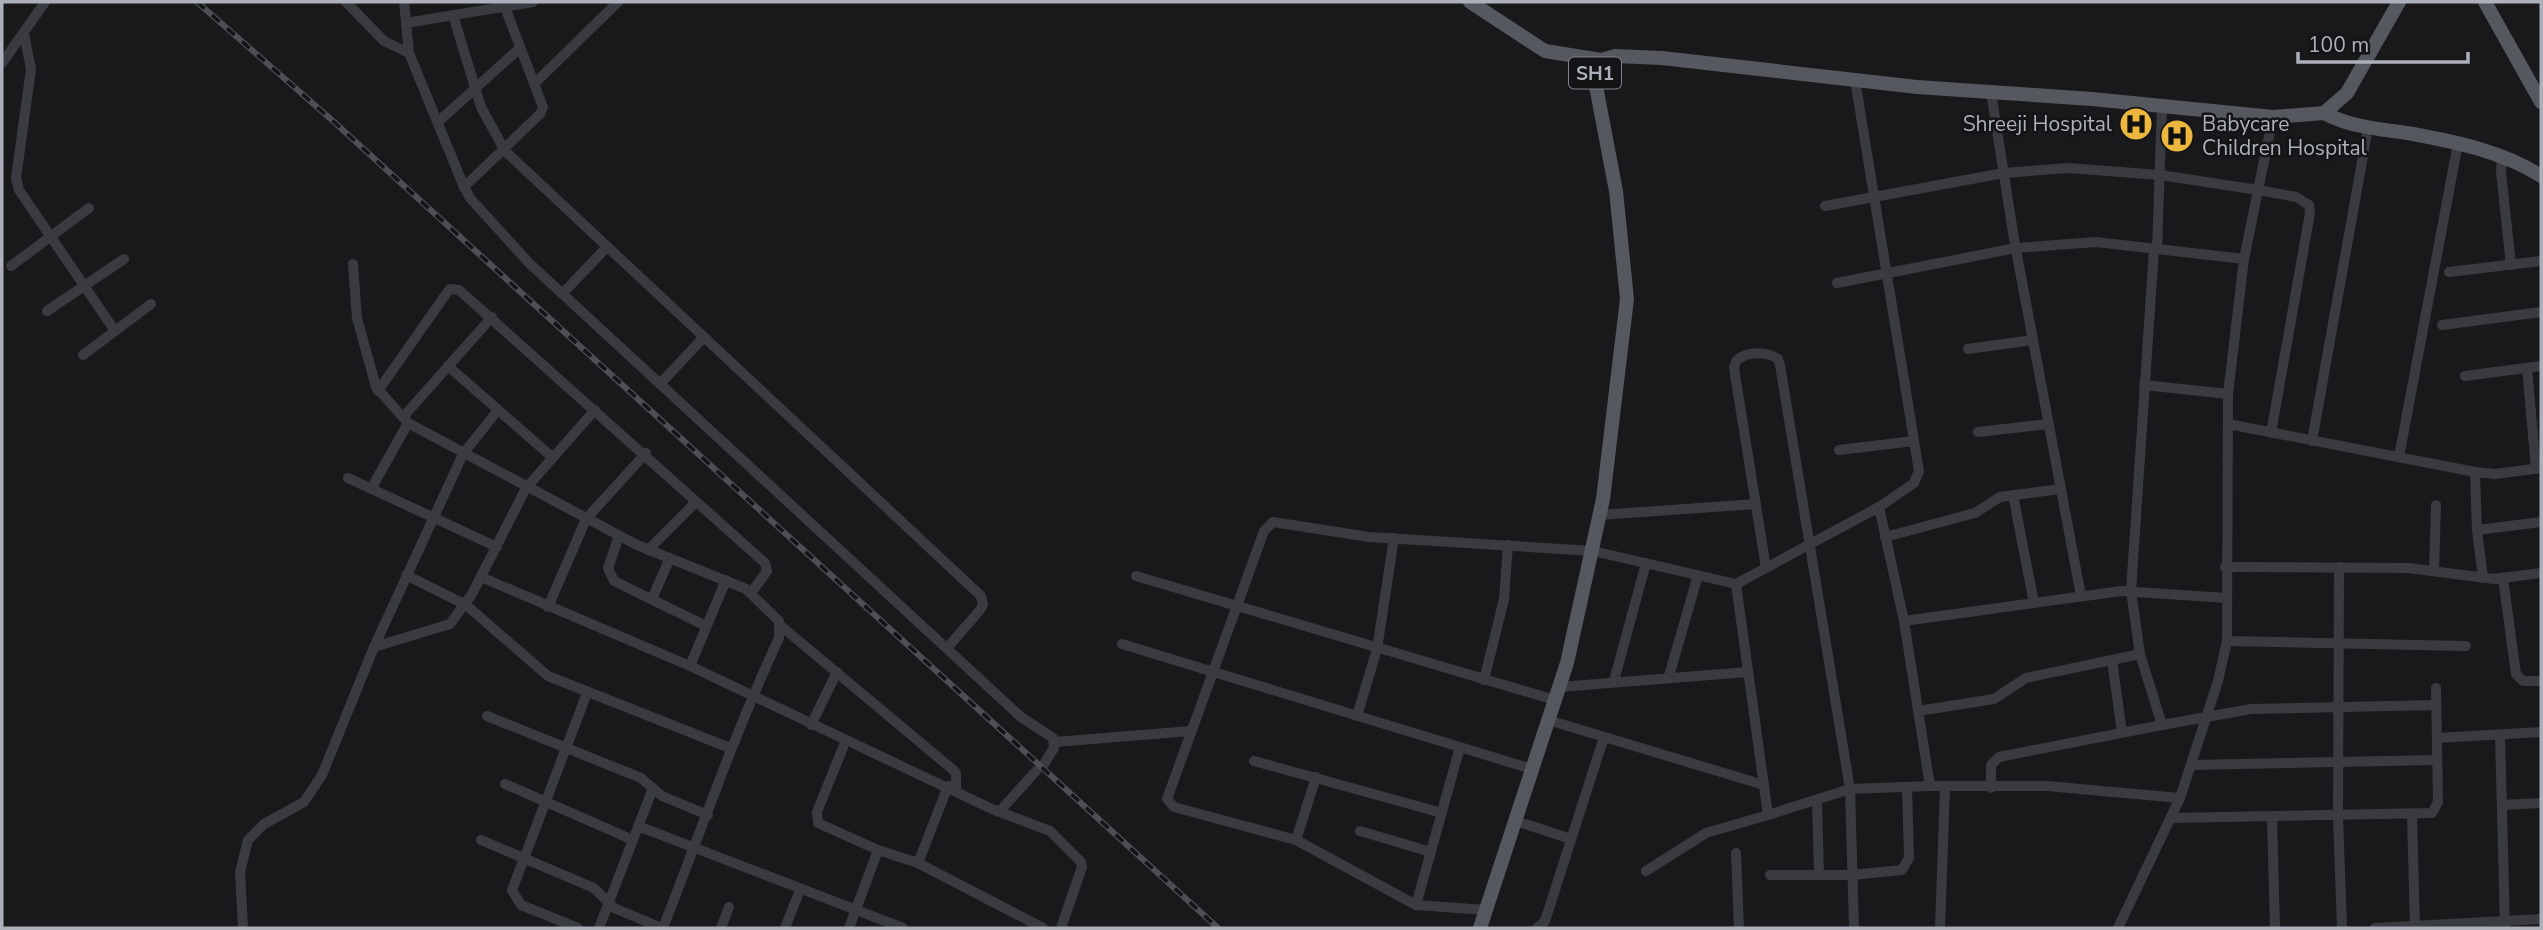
<svg xmlns="http://www.w3.org/2000/svg" width="2543" height="930" font-family="'Nunito Sans',sans-serif">
  <style>
    .lines { fill: none; stroke-linecap: round; stroke-linejoin: round }
    .minor { stroke: #3a3b40; stroke-width: 10 }
    .major { stroke: #56585f; stroke-width: 14 }
    .rail-casing { stroke: #4d4f55; stroke-width: 6 }
    .rail { stroke: #141416; stroke-width: 3.5; stroke-dasharray: 10; stroke-linecap: butt }
    .labels { text-anchor: middle; stroke-width: 5; stroke-linejoin: round; paint-order: stroke }
    .shield { fill: #141416; stroke: #7e8189; stroke-width: 2 }
    .shield-label { font-size: 19px; font-weight: bold; fill: #acb0ba }
    .poi-label { font-size: 21px; fill: #acb0ba; stroke: #141416; text-anchor: end }
  </style>
  <rect width="100%" height="100%" fill="#19191b"/>
  <g class="lines">
    <g class="minor">
      <polyline points="346,2 384,41 409,53"/>
      <polyline points="404,2 409,53 464,187 470,198 529,263 1021,717 1053,738 1054,748 1044,764"/>
      <polyline points="453,15 481,107 505,151 981,596 983,605 980,610 948,647"/>
      <polyline points="406,23 533,2"/>
      <polyline points="24,34 31,69 16,178 19,190 115,331"/>
      <polyline points="2,63 45,2"/>
      <polyline points="1855,80 1919,471 1914,483 1879,507"/>
      <polyline points="534,84 618,2"/>
      <polyline points="1991,92 2014,239 2081,596"/>
      <polyline points="438,122 520,48"/>
      <polyline points="2502,158 2501,172 2511,265"/>
      <polyline points="464,187 540,114 543,107 503,2"/>
      <polyline points="1825,206 2004,173 2068,168 2160,175 2258,190 2296,197 2309,205 2310,213 2271,433"/>
      <polyline points="2154,249 2131,591 2140,654 2162,725 2251,709 2436,705"/>
      <polyline points="2157,249 2162,106"/>
      <path d="M353 264 357 318 376 387 408 423 637 545 746 589 779 621V638C735 732 701 831 663 928"/>
      <polyline points="11,266 89,208"/>
      <polyline points="2449,272 2541,261"/>
      <polyline points="1837,283 2016,248 2096,242 2244,259"/>
      <polyline points="562,294 607,247"/>
      <polyline points="47,311 124,259"/>
      <polyline points="2442,325 2541,312"/>
      <polyline points="1968,349 2033,340"/>
      <polyline points="83,355 151,304"/>
      <polyline points="448,366 552,457"/>
      <polyline points="2527,368 2536,469"/>
      <polyline points="2465,376 2541,366"/>
      <polyline points="660,384 703,338"/>
      <polyline points="2144,385 2228,394"/>
      <polyline points="378,391 446,294 450,289 459,290 765,563 767,571 751,593"/>
      <polyline points="403,417 492,317"/>
      <polyline points="2228,424 2475,472 2495,474 2541,468"/>
      <polyline points="1978,432 2048,424"/>
      <polyline points="2312,441 2368,128"/>
      <polyline points="1839,450 1914,441"/>
      <polyline points="2399,457 2458,143"/>
      <polyline points="2475,472 2477,530 2483,578"/>
      <polyline points="348,478 497,547"/>
      <polyline points="371,489 408,423"/>
      <polyline points="2013,495 2034,603"/>
      <polyline points="1600,515 1756,504"/>
      <polyline points="2477,530 2541,522"/>
      <polyline points="619,536 608,568 614,581 706,626"/>
      <polyline points="1885,537 1975,513 2000,497 2061,489"/>
      <polyline points="648,550 696,502"/>
      <polyline points="2225,567 2408,568 2494,579 2541,573"/>
      <polyline points="2339,567 2338,817 2342,928"/>
      <path d="M1766 568 1734 368 1736 361C1746 351 1767 351 1778 359L1780 365 1850 789 1854 928"/>
      <polyline points="2434,571 2436,505"/>
      <polyline points="406,575 466,605 548,676 730,748"/>
      <polyline points="1136,576 1555,700"/>
      <polyline points="481,577 690,666 992,809 1050,831 1081,862 1082,867 1061,928"/>
      <polyline points="2503,578 2516,674 2523,681 2541,681"/>
      <polyline points="1736,584 1879,507 1904,621"/>
      <polyline points="652,599 670,558"/>
      <polyline points="548,607 586,519 646,453"/>
      <polyline points="781,626 952,769 956,773 956,790"/>
      <polyline points="2227,641 2466,646"/>
      <polyline points="1122,644 1532,769"/>
      <polyline points="374,647 450,624 472,594 526,488 595,410"/>
      <polyline points="2112,660 2122,733"/>
      <polyline points="690,666 726,580"/>
      <polyline points="1669,676 1698,575"/>
      <polyline points="1484,680 1504,599 1508,545"/>
      <polyline points="1614,681 1646,563"/>
      <polyline points="1559,687 1748,672"/>
      <polyline points="1918,711 1994,699 2026,678 2140,654"/>
      <polyline points="487,716 641,778 662,796 708,815"/>
      <polyline points="1357,716 1377,649 1394,538"/>
      <polyline points="1548,720 1764,785"/>
      <polyline points="811,725 837,672"/>
      <polyline points="2500,735 2505,928"/>
      <polyline points="2437,738 2541,732"/>
      <polyline points="846,740 817,812 818,823 878,850 918,863 1043,928"/>
      <polyline points="1055,742 1191,731"/>
      <polyline points="1254,761 1442,813"/>
      <polyline points="2191,765 2437,760"/>
      <polyline points="505,784 633,840"/>
      <polyline points="1930,786 2047,786 2180,798"/>
      <polyline points="1991,788 1991,765 1999,757 2162,725"/>
      <polyline points="1817,802 1819,875"/>
      <polyline points="2502,805 2541,803"/>
      <polyline points="999,812 1036,771"/>
      <polyline points="2412,815 2415,928"/>
      <polyline points="2171,818 2432,813 2438,802 2436,688"/>
      <polyline points="2272,818 2275,928"/>
      <polyline points="1516,821 1571,839"/>
      <polyline points="638,826 903,928"/>
      <polyline points="1360,831 1431,852"/>
      <polyline points="481,840 594,888 614,908 662,928"/>
      <polyline points="1296,840 1316,777"/>
      <polyline points="1736,853 1739,928"/>
      <polyline points="918,863 948,786"/>
      <polyline points="1646,871 1706,833 1768,815"/>
      <polyline points="1770,875 1852,875 1902,870 1909,858 1907,787"/>
      <polyline points="1416,905 1460,747"/>
      <polyline points="1486,910 1416,905 1296,840 1174,807 1167,799 1264,531 1273,522 1369,537 1593,551 1736,584 1768,815 1850,789 1930,786 1904,621 2121,591 2227,598"/>
      <polyline points="243,928 240,872 248,840 264,824 304,802 322,775 374,647 463,454 498,410"/>
      <polyline points="578,928 521,905 512,890 587,693"/>
      <polyline points="599,928 653,788"/>
      <polyline points="721,928 729,907"/>
      <polyline points="785,928 800,890"/>
      <polyline points="849,928 878,850"/>
      <polyline points="1537,928 1545,921 1604,737"/>
      <polyline points="1940,928 1945,786"/>
      <polyline points="2118,928 2180,798 2218,681 2227,641 2228,394 2244,259 2273,117"/>
      <polyline points="2375,928 2541,919"/>
    </g>
    <g class="major">
      <polyline points="1470,2 1545,51 1601,60"/>
      <polyline points="2485,2 2541,102"/>
      <path d="M2324 113C2352 128 2382 129 2413 134 2456 142 2504 152 2541 176"/>
      <polyline points="1480,928 1567,663 1603,499 1627,299 1616,191 1595,81 1601,60 1615,56 1662,58 1917,87 2092,99 2273,117 2324,113 2347,93 2399,2"/>
    </g>
    <defs>
      <polyline id="rail" points="197,2 333,121 1218,928"/>
    </defs>
    <use href="#rail" class="rail-casing"/>
    <use href="#rail" class="rail"/>
  </g>
  <defs>
    <symbol id="hospital-disc" viewBox="-11 -11 22 22"><circle r="9.5" fill="#ecb63f" stroke="#141416"/><path d="M-5-5h3v3.5h4V-5h3V5h-3V1.5h-4V5h-3Z" fill="#111"/></symbol>
  </defs>
  <g fill-rule="evenodd">
    <use href="#hospital-disc" x="2117" y="105" width="38" height="38"/>
    <use href="#hospital-disc" x="2158" y="117" width="38" height="38"/>
  </g>
  <g class="labels">
    <rect class="shield" x="1569" y="57.5" width="52" height="31" rx="5"/>
    <g class="shield-label">
      <text x="1595" y="80">SH1</text>
    </g>
    <g class="poi-label">
      <text x="2112" y="131">Shreeji Hospital</text>
      <text x="2202" y="131" text-anchor="start">Babycare<tspan x="2202" dy="24">Children Hospital</tspan></text>
    </g>
  </g>
  <rect width="2543" height="930" fill="none" stroke="#acb0ba" stroke-width="7"/>
  <path d="M2298 52v10h170v-10" fill="none" stroke="#acb0ba" stroke-width="3.5"/>
  <text x="2308" y="52" font-size="21" fill="#acb0ba" stroke="#141416" stroke-width="5" paint-order="stroke">100 m</text>
</svg>
